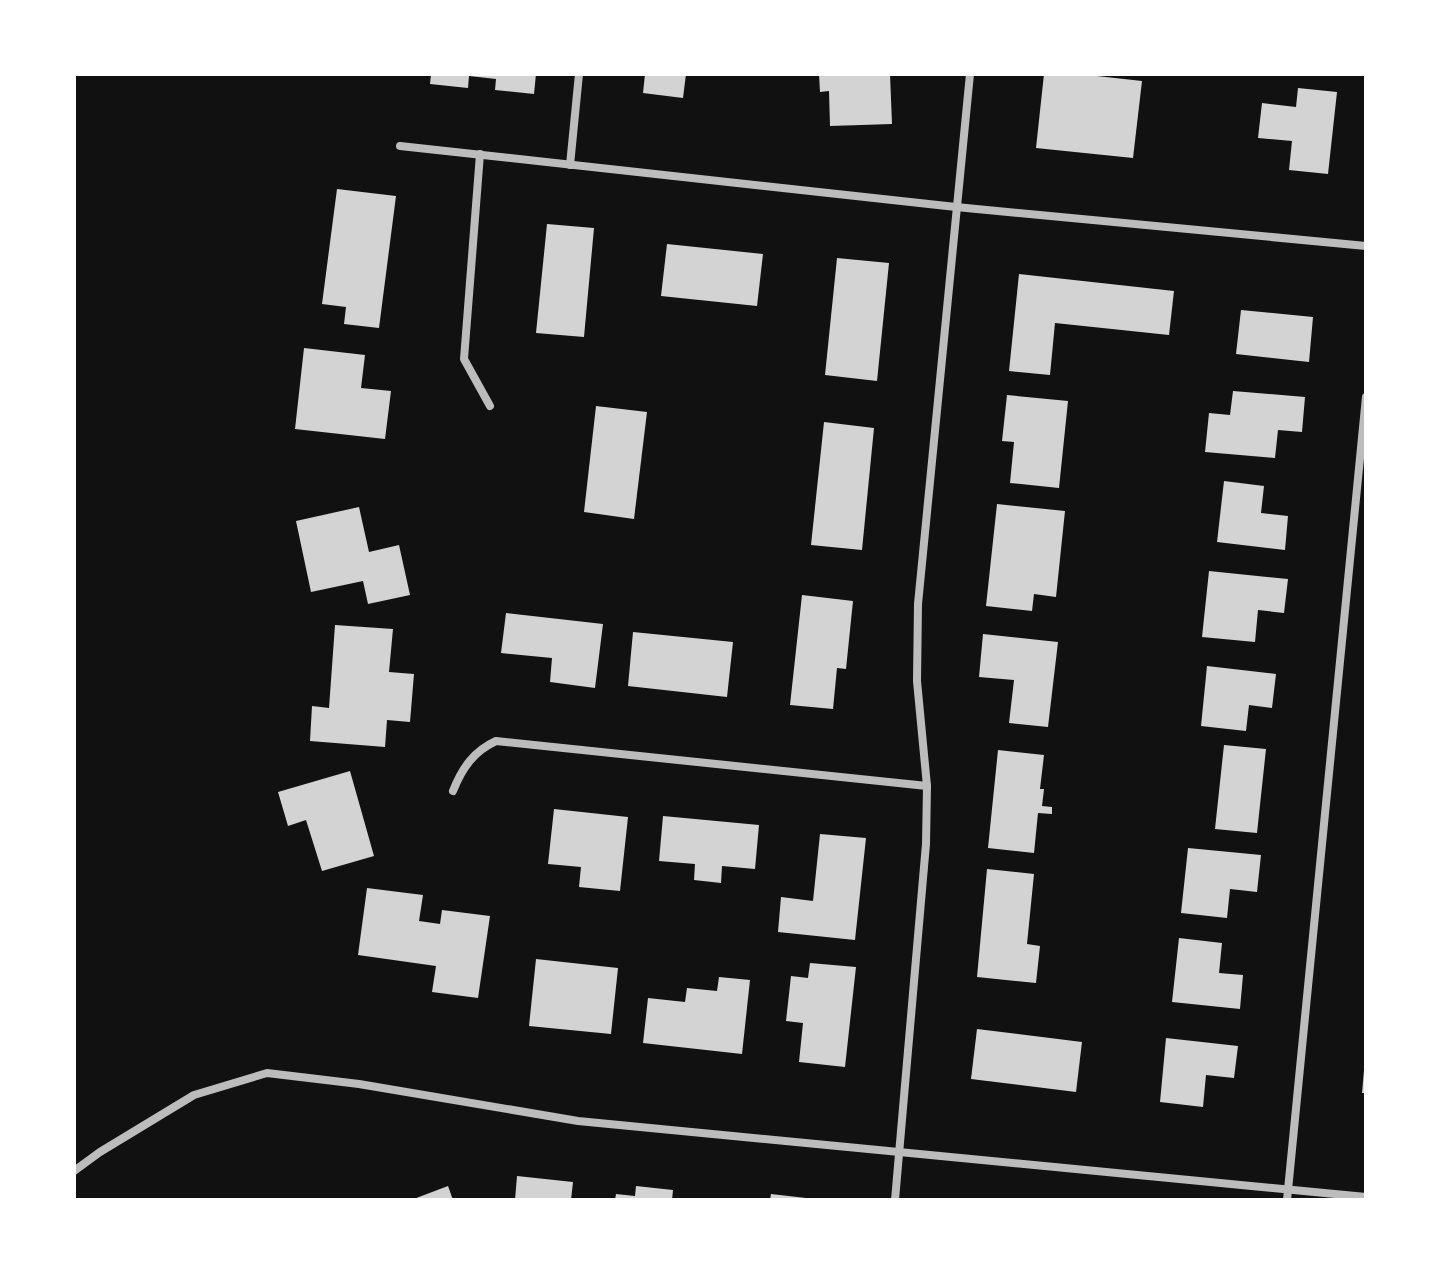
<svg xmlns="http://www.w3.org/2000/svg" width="1440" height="1274" font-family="'Golos Text',sans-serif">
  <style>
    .building { fill: #d3d3d3 }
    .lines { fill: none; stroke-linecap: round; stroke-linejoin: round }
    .minor { stroke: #bcbcbc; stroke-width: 8 }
  </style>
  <rect width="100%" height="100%" fill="#111"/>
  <g class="building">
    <polygon points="431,74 536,74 534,94 495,90 496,79 469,76 468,88 430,84"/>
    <polygon points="645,74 686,74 683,98 643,93"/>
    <polygon points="819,74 890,74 892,124 830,126 829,91 820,92"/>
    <polygon points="1044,74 1079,74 1142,81 1133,158 1036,148"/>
    <polygon points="1298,88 1337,92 1328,174 1289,170 1292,141 1258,138 1262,103 1296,107"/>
    <polygon points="337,189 396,196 379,328 344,324 346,307 322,304"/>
    <polygon points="547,224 594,228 584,337 536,333"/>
    <polygon points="667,244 763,254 757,306 661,296"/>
    <polygon points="837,258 889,263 877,381 825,375"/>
    <polygon points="1019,274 1174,291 1169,335 1055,323 1050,375 1009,371"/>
    <polygon points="1241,310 1313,317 1309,362 1236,354"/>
    <polygon points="304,348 365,355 361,388 391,391 385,439 295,429"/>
    <polygon points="1233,391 1305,397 1302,432 1278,430 1275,458 1205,452 1209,413 1230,415"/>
    <polygon points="1007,395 1068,401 1059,488 1010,483 1014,442 1002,441"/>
    <polygon points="596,406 647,412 634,519 584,512"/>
    <polygon points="824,422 874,428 862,550 811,545"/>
    <polygon points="1224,481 1264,486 1261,513 1288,516 1285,550 1217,542"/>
    <polygon points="997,504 1065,511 1056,597 1034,594 1032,611 986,606"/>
    <polygon points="359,507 369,552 399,545 410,595 368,604 363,581 311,592 296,521"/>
    <polygon points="1209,571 1288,579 1284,613 1258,610 1255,642 1202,637"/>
    <polygon points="802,595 853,601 846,669 837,668 833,709 790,705"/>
    <polygon points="506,613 603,624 595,688 550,682 552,658 501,653"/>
    <polygon points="335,625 393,629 389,672 414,674 410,722 387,720 385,747 310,741 312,706 329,708"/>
    <polygon points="633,632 733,642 727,697 628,686"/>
    <polygon points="983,634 1058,642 1048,727 1009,723 1014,680 979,677"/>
    <polygon points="1207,666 1276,674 1272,708 1249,705 1246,731 1201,726"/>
    <polygon points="1224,745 1266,749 1257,833 1215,829"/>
    <polygon points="998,750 1044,755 1040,789 1044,789 1042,806 1052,807 1052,814 1038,813 1034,853 988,848"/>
    <polygon points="350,771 374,856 322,871 306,820 288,826 278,792"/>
    <polygon points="554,809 628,817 620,891 579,887 581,867 548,864"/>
    <polygon points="663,816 759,825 755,869 722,866 721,883 694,880 695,864 659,861"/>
    <polygon points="820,834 866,838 855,940 778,932 781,897 813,901"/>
    <polygon points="1188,848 1261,855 1257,892 1230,889 1227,918 1181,913"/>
    <polygon points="987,869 1034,874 1027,944 1040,946 1036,983 977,977"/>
    <polygon points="367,888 423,895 419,921 440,924 442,910 490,916 478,998 432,992 436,966 358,955"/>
    <polygon points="1179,938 1222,943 1219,973 1243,975 1240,1009 1172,1002"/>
    <polygon points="536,959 618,968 611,1034 529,1026"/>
    <polygon points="810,963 856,967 845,1067 799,1062 803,1023 786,1021 791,976 808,978"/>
    <polygon points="719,977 750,980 742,1054 643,1043 648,998 685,1002 687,988 717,991"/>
    <polygon points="977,1029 1082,1042 1076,1092 971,1079"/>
    <polygon points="1166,1038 1238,1046 1234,1078 1206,1075 1203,1107 1160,1102"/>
    <polygon points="1364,1070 1366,1070 1366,1093 1362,1093"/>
    <polygon points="517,1176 573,1182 571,1200 515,1200"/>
    <polygon points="448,1186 453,1200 411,1200"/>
    <polygon points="636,1186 673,1190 672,1200 615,1200 616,1194 635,1196"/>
    <polygon points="771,1194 806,1198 806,1200 770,1200"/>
  </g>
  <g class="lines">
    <g class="minor">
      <polyline points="400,146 956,207 1366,246"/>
      <polyline points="480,154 464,359 490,406"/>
      <polyline points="570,165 579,74"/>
      <path d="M453 791C462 768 474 751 496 741L927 786"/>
      <polyline points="74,1171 100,1152 194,1095 267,1073 359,1084 578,1121 1366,1197"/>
      <polyline points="895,1200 926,844 927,786 917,681 918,604 970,74"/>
      <polyline points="1287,1200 1366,397"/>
    </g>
  </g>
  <rect width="1440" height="1274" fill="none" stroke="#ffffff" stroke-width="152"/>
</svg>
